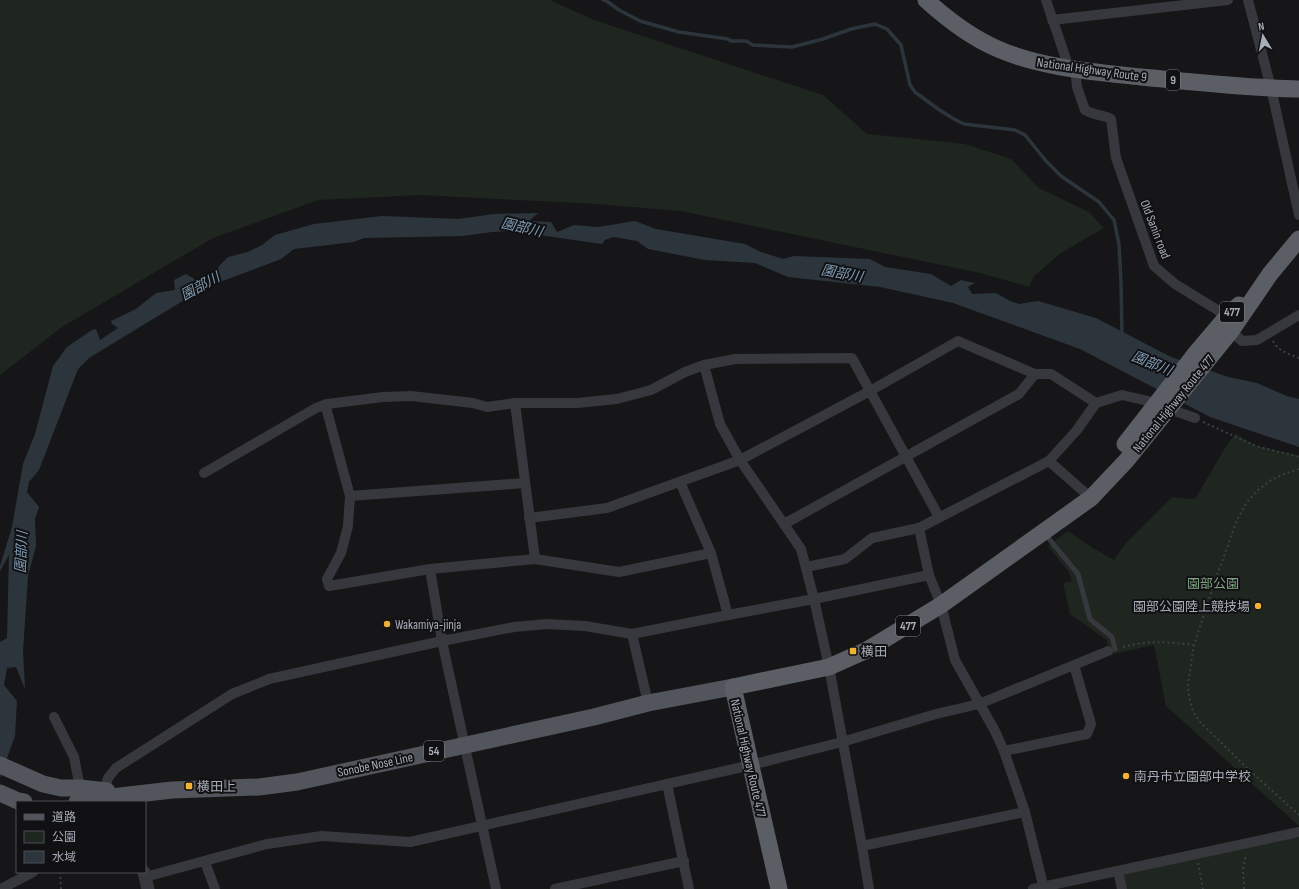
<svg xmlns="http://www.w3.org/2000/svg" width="1299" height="889" font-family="'Sofia Sans Condensed','Noto Sans JP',sans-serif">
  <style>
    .green { fill: #1e261f }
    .water { fill: #2c353c }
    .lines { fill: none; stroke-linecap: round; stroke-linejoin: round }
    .stream { stroke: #2c353c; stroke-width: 3.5 }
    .path { stroke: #3d3f44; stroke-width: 2; stroke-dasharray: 2 3; stroke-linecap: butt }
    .service { stroke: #37383d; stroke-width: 5 }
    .minor { stroke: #37383d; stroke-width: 10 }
    .tertiary { stroke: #37383d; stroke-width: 13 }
    .primary { stroke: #53555c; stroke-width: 17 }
    .trunk { stroke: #5b5e65; stroke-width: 17 }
    .poi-dot { fill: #f2b134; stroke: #111113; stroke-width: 1.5 }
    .labels { text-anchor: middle; stroke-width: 4; stroke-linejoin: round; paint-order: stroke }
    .shield { fill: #111113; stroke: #7b7e86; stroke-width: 1 }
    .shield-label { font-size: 12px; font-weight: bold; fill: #a8adb8 }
    .street-label { font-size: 13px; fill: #a8adb8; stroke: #111113 }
    .park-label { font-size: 13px; fill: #7fa381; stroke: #111113 }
    .poi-label { font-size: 13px; fill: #a8adb8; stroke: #111113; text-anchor: start }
    .water-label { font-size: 14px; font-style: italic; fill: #7f9bb3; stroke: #111113 }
  </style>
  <rect width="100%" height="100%" fill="#161618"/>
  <g class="green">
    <polygon points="0,0 550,0 594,20 823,95 867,134 965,144 1011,159 1039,188 1089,212 1104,228 1061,253 1034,276 1029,287 980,273 681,211 598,204 420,195 318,200 213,238 62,327 0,375"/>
    <polygon points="1236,434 1256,446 1299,455 1299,826 1166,706 1154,645 1109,655 1107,640 1070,614 1063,583 1072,581 1069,572 1048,546 1068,531 1093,548 1114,560 1125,544 1172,497 1195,499 1228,443"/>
    <polygon points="1299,835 1299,889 1126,889 1123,877 1127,872"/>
  </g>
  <polygon class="water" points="538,213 529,221 551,222 557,232 574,225 598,227 635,221 656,229 745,244 761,252 783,259 794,256 870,259 885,267 931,274 951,286 961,280 975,283 968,287 972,294 996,293 1010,301 1019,304 1038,301 1096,318 1171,357 1228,377 1257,383 1287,396 1299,399 1299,447 1210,417 1080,349 953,303 880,287 788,277 755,263 705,260 648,249 637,241 613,237 605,240 602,244 511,231 492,232 463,236 364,238 354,242 294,249 281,259 204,288 89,358 78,369 39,470 29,482 27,492 39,507 35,519 36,546 28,576 23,651 25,689 16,667 7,668 4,685 17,701 15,736 0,778 0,642 7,638 9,555 0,571 0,566 12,527 23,464 35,434 53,366 67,347 92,330 96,329 100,340 118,328 112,324 111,321 136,309 156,293 175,290 174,280 186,274 196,280 216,272 220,265 228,257 248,252 262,245 275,235 314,224 382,216 459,219 493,214"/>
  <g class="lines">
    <polyline class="stream" points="603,0 608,2 619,10 640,21 679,32 728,39 731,41 746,41 753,45 792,47 823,39 851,29 875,24 887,29 901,45 910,85 915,92 938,109 954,119 964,124 1015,130 1025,135 1046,161 1061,176 1099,202 1114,220 1119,244 1121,282 1122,336"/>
    <g class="path">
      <path d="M1273 341C1278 351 1289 354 1299 358"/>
      <polyline points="1203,422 1256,446 1299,457"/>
      <polyline points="1299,469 1284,474 1271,480 1258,490 1247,502 1237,520 1214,584 1194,645 1188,684 1189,697 1193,711 1200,722 1248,769 1299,815"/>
      <path d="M1123 647C1150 640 1167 642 1194 645"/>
      <polyline points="1198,863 1203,889"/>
      <polyline points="60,872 61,889"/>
      <polyline points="1244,889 1243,870 1246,854"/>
    </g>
    <polyline class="service" points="1045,534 1078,574 1090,619 1112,637 1115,649"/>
    <g class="minor">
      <polyline points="1046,0 1066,59 1067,67"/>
      <polyline points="1248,0 1271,88 1299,215"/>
      <polyline points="1052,20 1228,0"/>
      <path d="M1075 68 1077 87 1085 110C1093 115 1103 115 1111 119L1116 158 1154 266 1175 284 1219 311 1231 331 1242 341 1257 340 1299 315"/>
      <polyline points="704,365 720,424 740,460 801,549 814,599 829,667 862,846 869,889"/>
      <polyline points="515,403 535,559"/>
      <polyline points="327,404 327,411 350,496 348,526 341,553 327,579 329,586 430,569 535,559 619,572 711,553"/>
      <polyline points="1049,461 1091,498"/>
      <polyline points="204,473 316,408 327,404 383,397 411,396 473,403 487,407 515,403 577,403 617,399 651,390 685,372 704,365 735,359 852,358 939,517"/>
      <polyline points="680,482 711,553 728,615"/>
      <polyline points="350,496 525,483"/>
      <polyline points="529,518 607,508 740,460 870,391 958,341 1035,374 1051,374 1096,403"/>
      <polyline points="784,524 1019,394 1035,374"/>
      <polyline points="919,528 929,575 941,605 955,660 995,731 1004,751 1025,812 1044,889"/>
      <polyline points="806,567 845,559 872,538 919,528 1049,461 1077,430 1096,403 1122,395 1157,403 1169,409 1195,418"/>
      <polyline points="430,569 442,641 496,889"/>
      <polyline points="632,634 648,703"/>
      <polyline points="54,717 74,757 80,788"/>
      <polyline points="1004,751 1087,734 1091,724 1074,665"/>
      <polyline points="667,784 689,889"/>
      <polyline points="103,794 108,778 116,768 232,694 269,679 442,641 514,627 547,624 585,626 632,634 728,615 814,599 929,575"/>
      <polyline points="862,846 1025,812"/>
      <polyline points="205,862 215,889"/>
      <polyline points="1118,871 1122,889"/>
      <polyline points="145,877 267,844 322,836 410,842 751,765 842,742 936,714 979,704 1108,651"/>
      <polyline points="1,889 33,872"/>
      <polyline points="555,889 684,861"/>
      <polyline points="1033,889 1299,832"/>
    </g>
    <polyline class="tertiary" points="144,872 148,889"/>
    <g class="primary">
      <polyline points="0,765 43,784 61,788 80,788 107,791"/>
      <polyline points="0,793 18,801 24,802"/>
      <polyline points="77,802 103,798 172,790 259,787 297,782 594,717 648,703 733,687"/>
    </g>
    <g class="trunk">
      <path d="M926 0C947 19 972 38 998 49 1041 68 1096 72 1141 77 1194 82 1246 88 1299 89"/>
      <polyline points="1125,444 1196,353 1224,320 1239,305"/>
      <polyline points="779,889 733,687 829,667 867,650 941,605 1091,498 1126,461 1173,403 1231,331 1270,274 1299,239"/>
    </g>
  </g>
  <g class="poi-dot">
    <circle cx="1258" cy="606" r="4"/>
    <circle cx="387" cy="624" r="4"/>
    <rect x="849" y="647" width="8" height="8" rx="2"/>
    <circle cx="1126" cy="776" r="4"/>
    <rect x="185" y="782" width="8" height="8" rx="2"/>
  </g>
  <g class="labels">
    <g class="shield">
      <rect x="1166" y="70" width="14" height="20" rx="3"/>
      <rect x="1220" y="302" width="24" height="20" rx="3"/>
      <rect x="896" y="616" width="24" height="20" rx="3"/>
      <rect x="424" y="741" width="20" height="20" rx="3"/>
    </g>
    <g class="shield-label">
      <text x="1173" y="84">9</text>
      <text x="1232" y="316">477</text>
      <text x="908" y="630">477</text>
      <text x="434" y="755">54</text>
    </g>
    <g class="street-label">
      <text transform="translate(1092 69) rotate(8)" y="5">National Highway Route 9</text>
      <text transform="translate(1156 229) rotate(69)" y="5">Old Sanin road</text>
      <text transform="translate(1173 403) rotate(-51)" y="5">National Highway Route 477</text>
      <text transform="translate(749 758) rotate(77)" y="5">National Highway Route 477</text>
      <text transform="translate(375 764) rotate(-12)" y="5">Sonobe Nose Line</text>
    </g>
    <g class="park-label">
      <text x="1213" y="588">園部公園</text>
    </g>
    <g class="poi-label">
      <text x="1250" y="611" text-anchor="end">園部公園陸上競技場</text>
      <text x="395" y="629">Wakamiya-jinja</text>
      <text x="861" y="656">横田</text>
      <text x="1134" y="781">南丹市立園部中学校</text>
      <text x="197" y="791">横田上</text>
    </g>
    <g class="water-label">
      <text transform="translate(522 227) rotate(13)" y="5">園部川</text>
      <text transform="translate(842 273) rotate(10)" y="5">園部川</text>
      <text transform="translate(200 286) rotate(-29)" y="5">園部川</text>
      <text transform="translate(1152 363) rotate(22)" y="5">園部川</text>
      <text transform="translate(21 552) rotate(-87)" y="5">園部川</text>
    </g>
  </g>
  <rect x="16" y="801" width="130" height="72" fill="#111113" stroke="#4d4f55"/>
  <rect x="24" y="814" width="20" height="6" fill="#53555c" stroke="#4d4f55"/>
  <text x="52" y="821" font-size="12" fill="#a8adb8">道路</text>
  <rect x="24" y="831" width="20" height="12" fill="#1e261f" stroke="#4d4f55"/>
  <text x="52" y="841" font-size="12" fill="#a8adb8">公園</text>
  <rect x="24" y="851" width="20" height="12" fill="#2c353c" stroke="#4d4f55"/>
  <text x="52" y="861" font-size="12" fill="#a8adb8">水域</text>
  <g transform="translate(1263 36) rotate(350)" stroke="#111113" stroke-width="3" paint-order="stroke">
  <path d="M0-3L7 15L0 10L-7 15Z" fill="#a8adb8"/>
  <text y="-6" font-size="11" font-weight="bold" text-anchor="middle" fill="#a8adb8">N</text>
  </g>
</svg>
